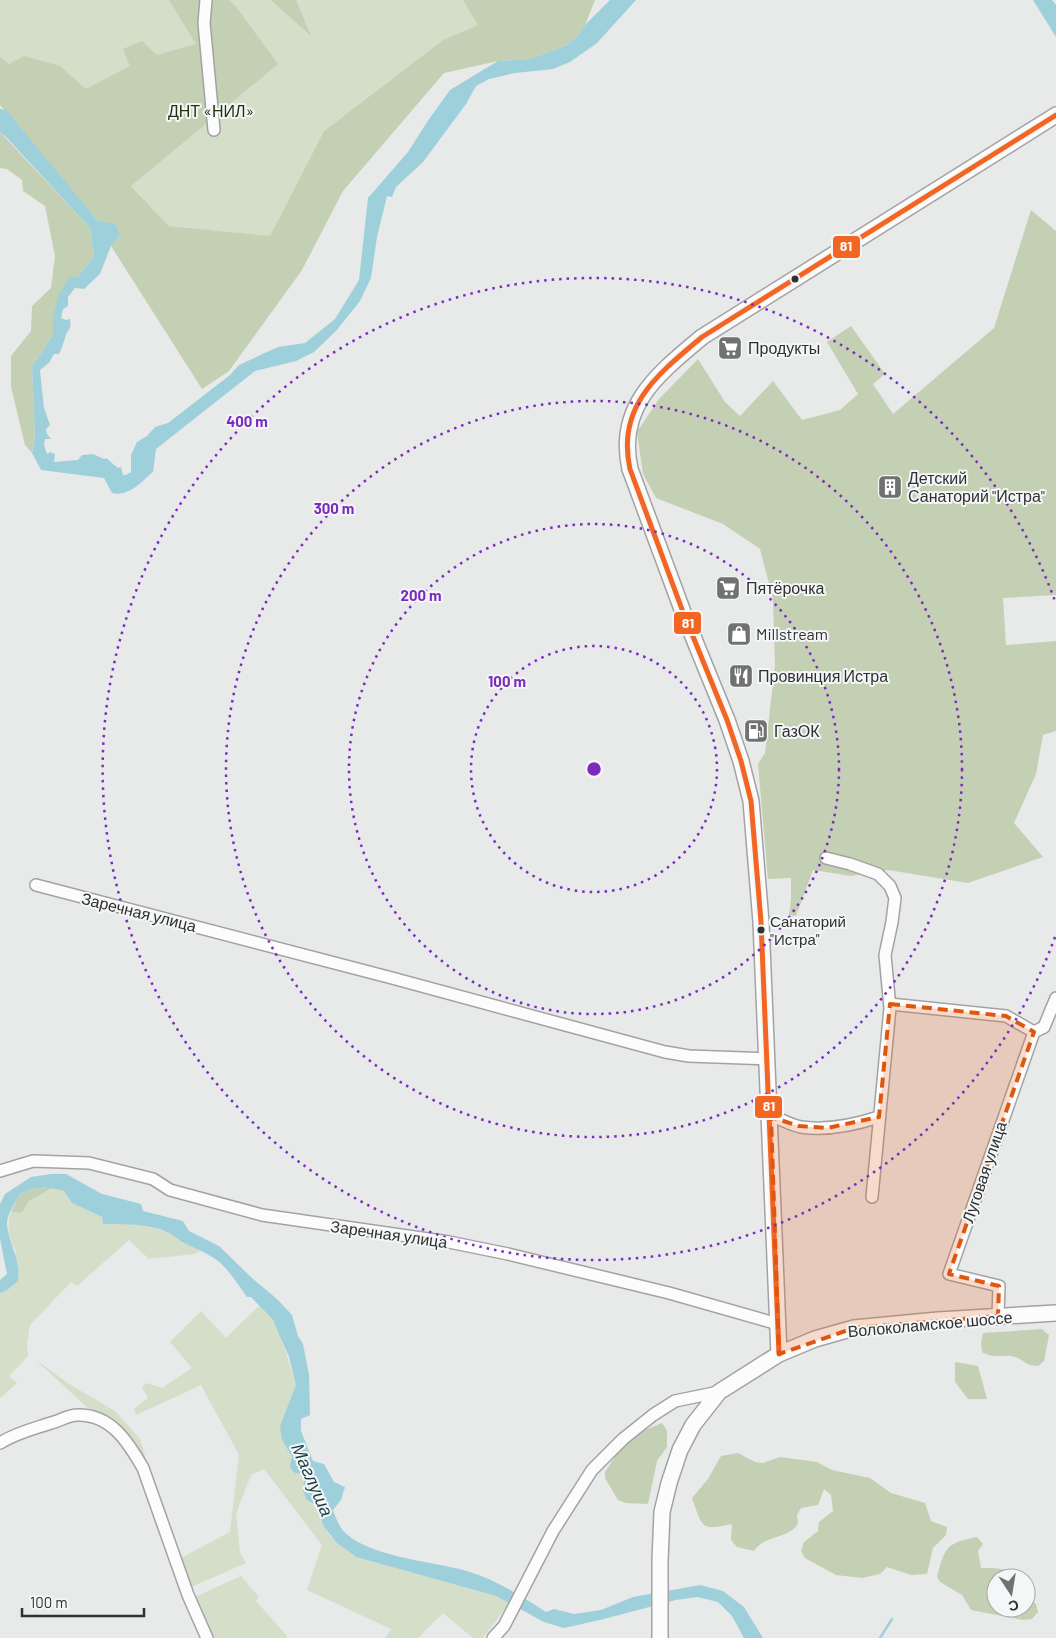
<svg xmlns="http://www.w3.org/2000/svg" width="1056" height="1638" font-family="Barlow,sans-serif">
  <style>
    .green { fill: #d4dec9 }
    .forest { fill: #c4d0b4 }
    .water { fill: #9ed0dc }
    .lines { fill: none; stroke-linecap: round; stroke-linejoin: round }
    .stream { stroke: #9ed0dc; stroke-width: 2.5 }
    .minor-casing { stroke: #a3a3a4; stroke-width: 14 }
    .major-casing { stroke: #a3a3a4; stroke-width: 18 }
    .minor { stroke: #fcfcfc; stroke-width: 11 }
    .major { stroke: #fcfcfc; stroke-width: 15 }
    .bus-1-casing { stroke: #f4f6f7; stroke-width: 9 }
    .bus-1 { stroke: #f26522; stroke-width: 5 }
    .marked { fill: #df570e; fill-opacity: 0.2; stroke: #df570e; stroke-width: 4; stroke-dasharray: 10 6; stroke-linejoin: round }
    .ring { fill: none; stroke: #7b2cbf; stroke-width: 2.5; stroke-dasharray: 2.5 5 }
    .bus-dot { fill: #2f3031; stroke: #f4f6f7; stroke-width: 2 }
    .labels { text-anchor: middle; stroke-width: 4; stroke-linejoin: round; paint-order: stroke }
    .bus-label { font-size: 15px; fill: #2f3031; stroke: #f4f6f7; text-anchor: start }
    .park-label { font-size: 16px; fill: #23320a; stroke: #f4f6f7 }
    .poi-label { font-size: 16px; fill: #2f3031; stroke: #f4f6f7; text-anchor: start }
    .street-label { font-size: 16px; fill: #2f3031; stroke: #f4f6f7 }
    .water-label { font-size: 18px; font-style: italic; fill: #1c3f46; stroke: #f4f6f7 }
    .centre { fill: #7b2cbf; stroke: #f4f6f7; stroke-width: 2.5 }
    .ring-label { font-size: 15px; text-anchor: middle; font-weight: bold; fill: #7b2cbf; stroke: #f4f6f7; stroke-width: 4; stroke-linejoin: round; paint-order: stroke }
    .line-badge { stroke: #f4f6f7; stroke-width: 2 }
    .badge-label { font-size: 14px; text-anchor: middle; font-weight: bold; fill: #fff }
  </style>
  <rect width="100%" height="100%" fill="#e8e9e9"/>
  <g class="green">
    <polygon points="0,0 537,0 443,40 324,131 270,236 169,226 41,90 0,57"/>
    <path d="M52 1188 64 1191 72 1203 102 1217 103 1224H128L154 1228 172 1234 179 1241 201 1251 194 1254 149 1259 129 1240 77 1286 71 1282 30 1325 27 1344 28 1356 9 1376 17 1383 0 1398V1293L7 1290 16 1251C9 1240 6 1224 11 1212L22 1213 29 1201Z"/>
    <path d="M259 1306 273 1320 281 1337 296 1385 291 1400 282 1440 292 1457 290 1463 295 1473 302 1474 307 1500C320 1508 317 1515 324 1527 331 1540 344 1548 356 1557L496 1596 509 1603 483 1638H473L443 1613 418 1638H385L391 1629 307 1590 322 1545 264 1469 251 1475 236 1514 240 1553 246 1563 191 1587 181 1558 230 1532 239 1455 201 1385 136 1415 134 1409 148 1398 142 1387 146 1383 162 1388 192 1368 170 1342 201 1311 226 1338Z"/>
    <polygon points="35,1359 69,1384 115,1411 140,1439 145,1456 143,1458 103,1416 89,1409"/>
    <polygon points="241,1576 259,1597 256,1601 287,1636 286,1638 214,1638 195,1597"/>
  </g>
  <g class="forest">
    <polygon points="169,0 229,0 237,8 278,64 131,186 169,226 270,236 324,131 443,40 478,25 463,0 595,0 585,25 579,35 567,45 530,59 498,61 444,73 343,191 302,270 229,371 202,389 111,246 120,236 98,221 0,105 0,57 9,64 24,56 60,66 86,89 130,66 123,49 142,41 157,55 196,44"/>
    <polygon points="271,0 296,0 311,36"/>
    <polygon points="0,132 90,228 94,257 77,277 53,317 53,335 32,367 35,436 32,453 25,445 11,387 11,356 31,331 32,306 51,288 55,256 45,206 23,191 22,180 7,169 0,168"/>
    <polygon points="1031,210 1056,231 1056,595 1003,598 1006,645 1056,641 1056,731 1043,735 1036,774 1014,823 1043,857 968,883 888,870 851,876 813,870 796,916 789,915 791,900 791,878 768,879 758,764 765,753 775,665 773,599 760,549 723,524 656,498 643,474 637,432 659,399 698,359 725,402 740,416 773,381 802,420 840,410 858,394 827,342 851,326 885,374 873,384 893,414 994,328"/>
    <polygon points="38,1187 52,1188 29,1201 22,1213 11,1212 20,1194"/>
    <path d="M1042 1329 1049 1335 1044 1361 1038 1366C1024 1366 1025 1360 1015 1357 1004 1353 996 1360 982 1352L981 1343 983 1333Z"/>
    <polygon points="955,1362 978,1366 987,1399 968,1399 955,1382"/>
    <polygon points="662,1423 667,1431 667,1447 657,1461 648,1504 626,1503 618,1500 605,1478 605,1472 619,1451 645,1430"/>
    <path d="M738 1453 755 1462 763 1463 780 1457 817 1462 832 1470 870 1478 891 1493 925 1503 931 1521 947 1527 946 1535 933 1548 927 1574 911 1575 887 1567 880 1574 862 1578 836 1575 805 1558 801 1551 804 1542 818 1531 819 1522 833 1511 831 1495 824 1489 818 1505 801 1508 797 1515 798 1524C787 1540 766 1534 754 1551L737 1547 731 1540 732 1524C700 1531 703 1528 692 1498L708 1479 721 1456Z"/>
    <path d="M977 1537 983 1544 978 1551 981 1568C993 1568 1009 1567 1016 1578H996V1608H1026V1595L1036 1604 1038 1612 1032 1619 1023 1620 971 1610 962 1595 940 1582 937 1577C945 1547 946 1543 977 1537Z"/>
  </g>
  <g class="water">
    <path d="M610 0H636L597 43 570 62 553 69 515 73 489 79 476 86 466 104 423 162 396 187 392 197 387 196 377 237 371 278 360 301 336 331 314 352 296 361 255 371 156 449 153 472C141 482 129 497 112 493L104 478 41 470 32 453 35 438 32 367 53 335V317L59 294 70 277H77L94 257 90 228 7 138 0 132V109L6 110 98 221 115 224 120 236 111 246 100 274 84 289 75 288 68 297V306L63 309 61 318 66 320 70 319C72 331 67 329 65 338 63 344 62 348 59 354H54L49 363 40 370 44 408 50 425 46 429 47 434 51 439H45L44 445 47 454 50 452 55 454 54 462 78 460 82 455 93 454 104 459 106 458 118 468 121 467 123 475H126L131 472V455L137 442 147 436 155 427 168 423 230 375 239 365 278 347 305 343 335 319 359 280 368 198 408 152 427 122 450 90 498 61 530 59 567 45 579 35 585 25Z"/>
    <polygon points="1033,0 1052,0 1056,5 1056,37"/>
    <path d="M51 1174H66L102 1194 141 1204 143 1211 183 1221 189 1231 219 1246 253 1279 277 1299 292 1315 298 1336 303 1344 309 1375 310 1415 301 1419V1431L313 1461 324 1464 334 1482 345 1487 341 1500 333 1510C335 1516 338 1523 341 1528 363 1557 433 1561 467 1571 495 1579 521 1596 546 1612L554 1609 574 1614 601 1610 633 1597 700 1585 723 1591 744 1607 763 1638H744L732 1616 718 1602 697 1597 676 1600 600 1620 564 1628 544 1622 496 1596 356 1557 337 1543 324 1527 315 1505 307 1500 303 1491 304 1480 302 1474 295 1473 291 1469 290 1464 292 1457 282 1440 280 1426 296 1385 289 1357 273 1320 251 1297H247C238 1285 230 1271 218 1261 206 1252 193 1248 180 1241 177 1239 175 1236 171 1234 153 1224 124 1224 103 1224L102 1217 72 1203 64 1191C45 1186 38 1186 20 1194 16 1202 7 1214 7 1223 8 1244 21 1257 18 1281L7 1290 0 1293V1280L7 1274 0 1239V1204L5 1194 31 1177Z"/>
  </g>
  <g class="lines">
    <polyline class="stream" points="880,1638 892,1619"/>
    <defs>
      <g id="minor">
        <polyline points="206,0 204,23 214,130"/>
        <polyline points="826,858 850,864 878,874 890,886 895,898 892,922 885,955 890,1008 872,1197"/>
        <polyline points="36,885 392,978 665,1052 689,1056 768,1059"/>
        <polyline points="890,1004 1006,1016 1034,1032"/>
        <path d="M771 1117C781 1118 790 1125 801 1127 827 1131 854 1125 879 1117"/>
        <polyline points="0,1171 33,1161 89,1163 153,1179 170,1190 262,1215 449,1242 508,1254 669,1293 778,1324"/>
        <polyline points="998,1316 999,1286 949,1274 1034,1032 1044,1027 1056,998"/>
        <path d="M0 1443C16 1433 33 1429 51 1423 59 1421 69 1415 77 1415 111 1414 128 1442 143 1468L188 1595 207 1638"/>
        <polyline points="493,1638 504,1626 553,1531 592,1470 623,1439 653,1415 675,1401 719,1392"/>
      </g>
      <g id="major">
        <path d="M779 1354 761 922 751 801 741 761 727 720 683 612 630 469C616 406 658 374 702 337L1056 115"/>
        <polyline points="660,1638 660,1561 662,1512 669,1483 680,1450 693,1425 719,1392 779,1354 815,1339 854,1328 938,1320 1056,1313"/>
      </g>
    </defs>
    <use href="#minor" class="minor-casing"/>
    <use href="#major" class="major-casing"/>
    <use href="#minor" class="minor"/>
    <use href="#major" class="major"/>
    <defs>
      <path id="bus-1" d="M779 1354 761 922 751 801 741 761 727 720 683 612 630 469C616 406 658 374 702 337L1056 115"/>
    </defs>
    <use href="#bus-1" class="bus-1-casing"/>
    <use href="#bus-1" class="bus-1"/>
  </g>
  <path class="marked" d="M890 1004 1006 1016 1034 1032 949 1274 999 1286 998 1316 854 1328 779 1354 771 1117 799 1126 827 1128 879 1117Z"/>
  <g class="ring">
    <circle cx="594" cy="769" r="123"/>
    <circle cx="594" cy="769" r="245"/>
    <circle cx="594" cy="769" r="368"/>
    <path d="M1055 937A491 491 0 1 1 1055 601"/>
  </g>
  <defs>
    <symbol id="supermarket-square" viewBox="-11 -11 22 22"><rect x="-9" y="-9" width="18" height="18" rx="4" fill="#707171" stroke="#f4f6f7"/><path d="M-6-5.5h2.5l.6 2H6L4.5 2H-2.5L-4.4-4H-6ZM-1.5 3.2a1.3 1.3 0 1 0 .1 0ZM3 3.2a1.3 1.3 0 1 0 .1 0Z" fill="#fff"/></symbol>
    <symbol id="building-square" viewBox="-11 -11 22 22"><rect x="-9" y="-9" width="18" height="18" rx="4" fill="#707171" stroke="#f4f6f7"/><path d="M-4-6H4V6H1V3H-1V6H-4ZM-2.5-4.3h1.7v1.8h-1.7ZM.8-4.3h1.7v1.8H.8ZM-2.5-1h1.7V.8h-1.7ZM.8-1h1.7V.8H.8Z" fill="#fff"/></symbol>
    <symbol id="shop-square" viewBox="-11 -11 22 22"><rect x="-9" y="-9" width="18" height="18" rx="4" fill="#707171" stroke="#f4f6f7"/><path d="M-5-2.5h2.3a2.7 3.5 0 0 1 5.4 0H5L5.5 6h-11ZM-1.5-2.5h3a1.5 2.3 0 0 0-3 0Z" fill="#fff"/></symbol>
    <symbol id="restaurant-square" viewBox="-11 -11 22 22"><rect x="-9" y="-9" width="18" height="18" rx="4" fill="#707171" stroke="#f4f6f7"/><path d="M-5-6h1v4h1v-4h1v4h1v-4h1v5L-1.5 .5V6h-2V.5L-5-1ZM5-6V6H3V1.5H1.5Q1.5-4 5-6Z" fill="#fff"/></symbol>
    <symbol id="fuel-square" viewBox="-11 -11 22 22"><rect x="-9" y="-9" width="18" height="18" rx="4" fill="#707171" stroke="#f4f6f7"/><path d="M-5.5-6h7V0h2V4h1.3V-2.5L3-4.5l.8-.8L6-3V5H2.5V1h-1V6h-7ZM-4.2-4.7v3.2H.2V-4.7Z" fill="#fff"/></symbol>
  </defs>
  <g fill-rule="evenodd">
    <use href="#supermarket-square" x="716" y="334" width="28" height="28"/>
    <use href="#building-square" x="876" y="473" width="28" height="28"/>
    <use href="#supermarket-square" x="714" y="574" width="28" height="28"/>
    <use href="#shop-square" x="725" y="620" width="28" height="28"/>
    <use href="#restaurant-square" x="727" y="662" width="28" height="28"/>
    <use href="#fuel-square" x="742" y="717" width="28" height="28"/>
  </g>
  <g class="bus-dot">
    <circle cx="795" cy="279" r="4.5"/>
    <circle cx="761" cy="930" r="4.5"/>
  </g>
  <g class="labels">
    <g class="bus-label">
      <text x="770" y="927">Санаторий<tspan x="770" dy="18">"Истра"</tspan></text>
    </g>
    <g class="park-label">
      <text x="211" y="117">ДНТ «НИЛ»</text>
    </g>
    <g class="poi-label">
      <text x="748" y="354">Продукты</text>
      <text x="908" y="484">Детский<tspan x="908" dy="18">Санаторий "Истра"</tspan></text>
      <text x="746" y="594">Пятёрочка</text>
      <text x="756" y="640">Millstream</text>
      <text x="758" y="682">Провинция Истра</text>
      <text x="774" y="737">ГазОК</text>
    </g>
    <g class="street-label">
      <text transform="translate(139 912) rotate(14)" y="6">Заречная улица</text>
      <text transform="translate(984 1172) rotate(-71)" y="6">Луговая улица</text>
      <text transform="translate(389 1234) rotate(8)" y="6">Заречная улица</text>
      <text transform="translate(930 1324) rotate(-5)" y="6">Волоколамское шоссе</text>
    </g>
    <g class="water-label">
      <text transform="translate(312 1480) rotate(66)" y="6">Маглуша</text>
    </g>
  </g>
  <circle cx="594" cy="769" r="8" class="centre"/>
  <g class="ring-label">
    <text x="247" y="427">400 m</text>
    <text x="334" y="514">300 m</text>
    <text x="421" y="601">200 m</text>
    <text x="507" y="687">100 m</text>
  </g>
  <g class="line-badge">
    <rect x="832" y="235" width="29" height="24" rx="5" fill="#f26522"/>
    <rect x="673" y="611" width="29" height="24" rx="5" fill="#f26522"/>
    <rect x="754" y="1095" width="29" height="24" rx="5" fill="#f26522"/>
  </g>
  <g class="badge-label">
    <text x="846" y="251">81</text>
    <text x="688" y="628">81</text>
    <text x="769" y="1111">81</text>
  </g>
  <g transform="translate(1011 1593) rotate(168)"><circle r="24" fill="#f4f6f7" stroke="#a5a7a8"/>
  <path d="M0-4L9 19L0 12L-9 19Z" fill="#707171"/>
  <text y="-8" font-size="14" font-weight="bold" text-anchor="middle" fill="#2f3031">С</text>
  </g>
  <path d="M22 1608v8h122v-8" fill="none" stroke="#2f3031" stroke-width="2.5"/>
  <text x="30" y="1608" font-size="15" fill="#2f3031" stroke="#f4f6f7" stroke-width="4" paint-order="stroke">100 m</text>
</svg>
